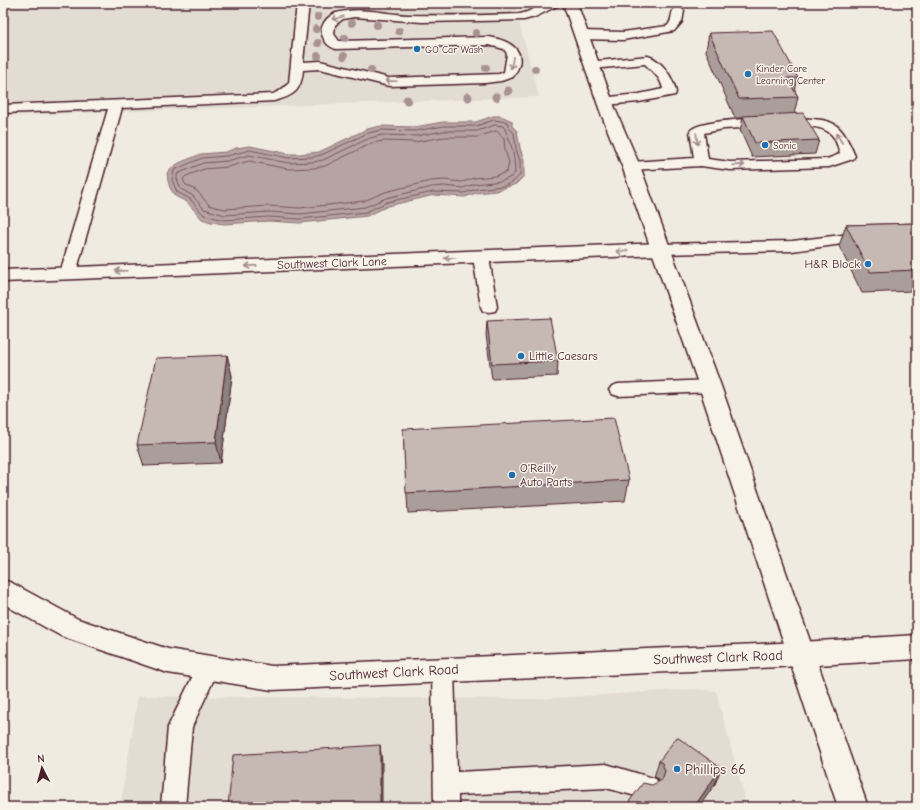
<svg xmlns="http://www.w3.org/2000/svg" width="920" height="810" font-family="'Comic Neue',sans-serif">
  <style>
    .built { fill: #e3dcd2 }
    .water { fill: #b7a4a2; stroke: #8b6f72 }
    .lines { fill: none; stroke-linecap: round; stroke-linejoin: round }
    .shore { stroke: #76545b; stroke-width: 1 }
    .service-casing { stroke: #4a1f2b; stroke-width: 3 }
    .minor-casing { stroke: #4a1f2b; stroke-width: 3 }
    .tertiary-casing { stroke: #4a1f2b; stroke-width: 3 }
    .primary-casing { stroke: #4a1f2b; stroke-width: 3 }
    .service { fill: #f7f3e8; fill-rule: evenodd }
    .minor { fill: #f7f3e8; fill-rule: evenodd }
    .tertiary { fill: #f7f3e8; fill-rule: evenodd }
    .primary { fill: #f7f3e8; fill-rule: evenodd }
    .tree { fill: #a89292 }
    .wall { fill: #aa9e9a; stroke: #4a1f2b }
    .shaded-wall { fill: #8b817d; stroke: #4a1f2b }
    .building { fill: #c6b8b3; stroke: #4a1f2b }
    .oneway { stroke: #a0898a }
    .poi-dot { fill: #1f6fb2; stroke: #f7f3e8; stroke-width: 1.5 }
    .labels { text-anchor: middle; stroke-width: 3; stroke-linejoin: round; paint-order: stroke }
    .far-poi-label { font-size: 10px; fill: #4a1f2b; stroke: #f7f3e8; text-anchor: start }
    .street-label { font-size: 12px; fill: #4a1f2b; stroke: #f7f3e8 }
    .poi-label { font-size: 12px; fill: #4a1f2b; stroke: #f7f3e8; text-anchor: start }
    .near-street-label { font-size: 14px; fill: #4a1f2b; stroke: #f7f3e8 }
    .near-poi-label { font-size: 14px; fill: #4a1f2b; stroke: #f7f3e8; text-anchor: start }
  </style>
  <rect width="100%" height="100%" fill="#f0ebe0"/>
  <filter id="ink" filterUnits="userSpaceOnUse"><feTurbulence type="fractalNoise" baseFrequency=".025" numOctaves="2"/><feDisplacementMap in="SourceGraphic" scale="8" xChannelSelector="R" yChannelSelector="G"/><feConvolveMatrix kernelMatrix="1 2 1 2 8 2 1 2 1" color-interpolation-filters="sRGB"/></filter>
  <g filter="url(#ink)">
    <g class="built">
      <polygon points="3,3 514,3 539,97 3,116"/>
      <polygon points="692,689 716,691 747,807 120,807 138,696 538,699"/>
    </g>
    <polygon class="water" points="493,116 501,116 512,121 512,126 517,131 520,148 524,161 524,176 516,184 496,191 476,193 465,197 434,195 388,206 367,216 300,223 269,221 224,224 211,222 202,219 187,202 175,196 170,188 168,181 167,173 171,168 179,163 201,154 226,152 236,148 250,146 289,154 300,154 319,152 367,129 381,126 415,127 443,122 476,122"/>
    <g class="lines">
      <g class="shore">
        <polygon points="494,120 507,122 509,128 514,133 516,149 520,161 520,175 514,181 504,186 476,189 464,193 433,192 387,202 366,212 300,219 269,217 224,220 204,215 190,199 177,192 172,180 174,170 202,158 227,156 250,150 288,158 312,157 321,155 368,133 382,130 415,131 444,126 476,126"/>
        <path d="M495 125 503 126C511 139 515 158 515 173L511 177 502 181 475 184 463 188 444 186 432 187 386 198 365 207 300 214 269 212 225 215 204 209 193 196 181 189 177 179V174L203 163 227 161 249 155 288 163 313 162 323 160 370 138 382 135 415 136 444 131H477Z"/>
        <polygon points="497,131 504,139 505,151 509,162 507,172 495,176 474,178 462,182 444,180 431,181 385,192 364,201 300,208 269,206 225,209 215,207 209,205 197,191 185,184 183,179 186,176 204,169 228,167 249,161 288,169 314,168 325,166 372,143 383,141 415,142 444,137 477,137"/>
      </g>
      <defs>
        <g id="service">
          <path d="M297 3H309L303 62 320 61 389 78 499 74 504 72 507 54 504 49 489 45 336 49C330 47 325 43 323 37 318 27 327 16 336 13 360 6 385 14 409 15 446 16 483 15 520 14L527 12 546 3H561L559 5 535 17 524 20 422 22 354 17 343 19 335 25 334 34 339 41 489 37C512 41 530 52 513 77L501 81 485 83 389 86 320 69 303 70C301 91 294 96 274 101L122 108 76 273 74 277 68 278 62 277 60 273 108 109 3 113V105L273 94 281 90 289 83Z"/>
          <path d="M678 8 682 9 684 11 682 22 674 31 623 40 581 39 577 38 575 35 577 32 581 31 623 32 667 26C673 21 670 14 674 9Z"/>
          <path d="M648 56C662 60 674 79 676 92L675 95 639 102 605 105 600 104 599 101 600 98 639 94 663 89C661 78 653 72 645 64L592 69 588 68 586 65 588 62Z"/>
          <path d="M793 118C833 120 839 118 855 156L853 159 829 167 730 170 701 166 631 170 626 169 624 166 626 163 631 162 694 158 690 131C700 118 775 118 793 118ZM774 126C788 126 821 123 831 134 836 139 838 147 840 154L827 159 730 162 708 159 704 133 724 129Z"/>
          <polygon points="866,232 871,234 874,237 871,240 792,251 661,254 656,252 653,249 656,246 661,244 792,241"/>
          <polygon points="481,252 486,254 489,257 497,307 495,311 489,312 483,311 481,307 473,257 476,254"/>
          <polygon points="710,380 716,382 719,386 716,390 710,392 618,396 612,394 609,390 612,386 618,384"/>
          <polygon points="208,658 216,661 219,668 192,727 185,807 161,807 168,727 200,661"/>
          <polygon points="443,660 451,663 454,670 457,772 606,764 656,779 659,787 656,795 647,799 606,788 458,795 458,807 434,807 432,670 435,663"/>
        </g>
        <g id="minor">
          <polygon points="661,243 668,245 670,249 668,253 661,255 3,282 3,270"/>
          <polygon points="917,635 917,659 801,666 791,662 787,654 791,646 801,642"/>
        </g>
        <polygon id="tertiary" points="3,580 12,583 78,619 168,649 272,666 801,642 811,646 815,654 811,662 801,666 272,690 168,673 61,636 3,604"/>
        <polygon id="primary" points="563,3 577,3 616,111 640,166 721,386 868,807 838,807 699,386 622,166 600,111"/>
      </defs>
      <use href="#service" class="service-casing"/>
      <use href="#minor" class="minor-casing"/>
      <use href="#tertiary" class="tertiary-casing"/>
      <use href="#primary" class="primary-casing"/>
      <use href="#service" class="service"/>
      <use href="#minor" class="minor"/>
      <use href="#tertiary" class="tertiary"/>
      <use href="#primary" class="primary"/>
    </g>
    <g class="tree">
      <circle cx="318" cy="17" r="4"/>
      <circle cx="352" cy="23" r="4"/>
      <circle cx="377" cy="25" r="4"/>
      <circle cx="316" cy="29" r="4"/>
      <circle cx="399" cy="31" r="4"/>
      <circle cx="476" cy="33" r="4"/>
      <circle cx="345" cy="38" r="4"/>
      <circle cx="318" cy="43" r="4"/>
      <circle cx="318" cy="56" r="4"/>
      <circle cx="344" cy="56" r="4"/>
      <circle cx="486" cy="68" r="4"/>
      <circle cx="535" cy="69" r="4"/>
      <circle cx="371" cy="70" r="4"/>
      <circle cx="508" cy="91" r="4.5"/>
      <circle cx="468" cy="97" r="4.5"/>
      <circle cx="496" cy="97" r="4.5"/>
      <circle cx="407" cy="100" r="4.5"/>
    </g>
    <g class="wall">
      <polygon points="709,33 798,78 795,91 798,97 794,114 819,140 815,154 752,157 740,130 743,118 735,118 706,51"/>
      <polygon points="917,223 917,293 912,291 862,293 839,246 846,225"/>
      <polygon points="487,321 558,361 557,376 492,379 486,335"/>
      <polygon points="227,355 232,376 221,463 144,466 137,445"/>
      <polygon points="403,429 629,480 625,501 408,513"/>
      <polygon points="659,761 721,768 715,784 659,782 657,778 654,777"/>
    </g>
    <g class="shaded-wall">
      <polygon points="227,355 232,376 221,463 216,442"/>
      <polygon points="380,745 382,763 382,807 380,807"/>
      <polygon points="721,768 715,784 699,807 694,807"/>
    </g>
    <g class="building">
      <polygon points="773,31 798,78 787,78 798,97 739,99 709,33"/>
      <polygon points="803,113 819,140 755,143 743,116"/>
      <polygon points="917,223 917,270 870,272 846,225"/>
      <polygon points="550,318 558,361 492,364 487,321"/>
      <polygon points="227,355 216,442 137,445 156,358"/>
      <polygon points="614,418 629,480 406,493 403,429"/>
      <polygon points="677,737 721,768 694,807 625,807 643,783 652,785 662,780 665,771 662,763 659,761"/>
      <polygon points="380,745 380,807 228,807 233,755"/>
    </g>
    <defs><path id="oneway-shaft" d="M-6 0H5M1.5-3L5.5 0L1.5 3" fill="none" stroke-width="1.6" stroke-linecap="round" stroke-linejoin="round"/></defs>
    <g class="oneway">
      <use href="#oneway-shaft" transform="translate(338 18) rotate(163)"/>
      <use href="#oneway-shaft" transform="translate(512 63) rotate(101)"/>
      <use href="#oneway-shaft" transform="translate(391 81) rotate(-178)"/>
      <use href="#oneway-shaft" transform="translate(839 138) rotate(-123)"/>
      <use href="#oneway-shaft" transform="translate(697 139) rotate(83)"/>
      <use href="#oneway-shaft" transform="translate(739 165) rotate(-2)"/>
      <use href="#oneway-shaft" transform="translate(622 251) rotate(178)"/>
      <use href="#oneway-shaft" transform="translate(450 258) rotate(178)"/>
      <use href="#oneway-shaft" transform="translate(251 266) rotate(178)"/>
      <use href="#oneway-shaft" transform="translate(121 271) rotate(178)"/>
    </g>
  </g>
  <g class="poi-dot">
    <circle cx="417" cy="49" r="4"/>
    <circle cx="748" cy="74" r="4"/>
    <circle cx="765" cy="145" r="4"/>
    <circle cx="868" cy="264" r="4"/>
    <circle cx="521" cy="356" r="4"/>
    <circle cx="512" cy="475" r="4"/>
    <circle cx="677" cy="769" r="4"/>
  </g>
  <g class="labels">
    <g class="far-poi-label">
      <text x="425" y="53">GO Car Wash</text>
      <text x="756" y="72">Kinder Care<tspan x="756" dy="12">Learning Center</tspan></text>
      <text x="773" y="149">Sonic</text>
    </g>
    <g class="street-label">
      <text transform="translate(332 263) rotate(-2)" y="4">Southwest Clark Lane</text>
    </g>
    <g class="poi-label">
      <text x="860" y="268" text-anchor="end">H&amp;R Block</text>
      <text x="529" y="360">Little Caesars</text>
      <text x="520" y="472">O'Reilly<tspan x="520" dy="14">Auto Parts</tspan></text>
    </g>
    <g class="near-street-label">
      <text transform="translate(718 657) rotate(-2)" y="5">Southwest Clark Road</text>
      <text transform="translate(394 672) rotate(-3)" y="5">Southwest Clark Road</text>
    </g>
    <g class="near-poi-label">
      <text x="685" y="774">Phillips 66</text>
    </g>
  </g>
  <rect width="920" height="810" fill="none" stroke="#f7f3e8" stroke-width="16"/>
  <rect x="8" y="8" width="904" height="794" fill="none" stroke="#4a1f2b" stroke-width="1.5" filter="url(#ink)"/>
  <g transform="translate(42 768) rotate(354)" stroke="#f7f3e8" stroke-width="3" paint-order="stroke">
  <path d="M0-3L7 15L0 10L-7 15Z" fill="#4a1f2b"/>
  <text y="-6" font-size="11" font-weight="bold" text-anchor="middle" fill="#4a1f2b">N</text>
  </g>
</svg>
